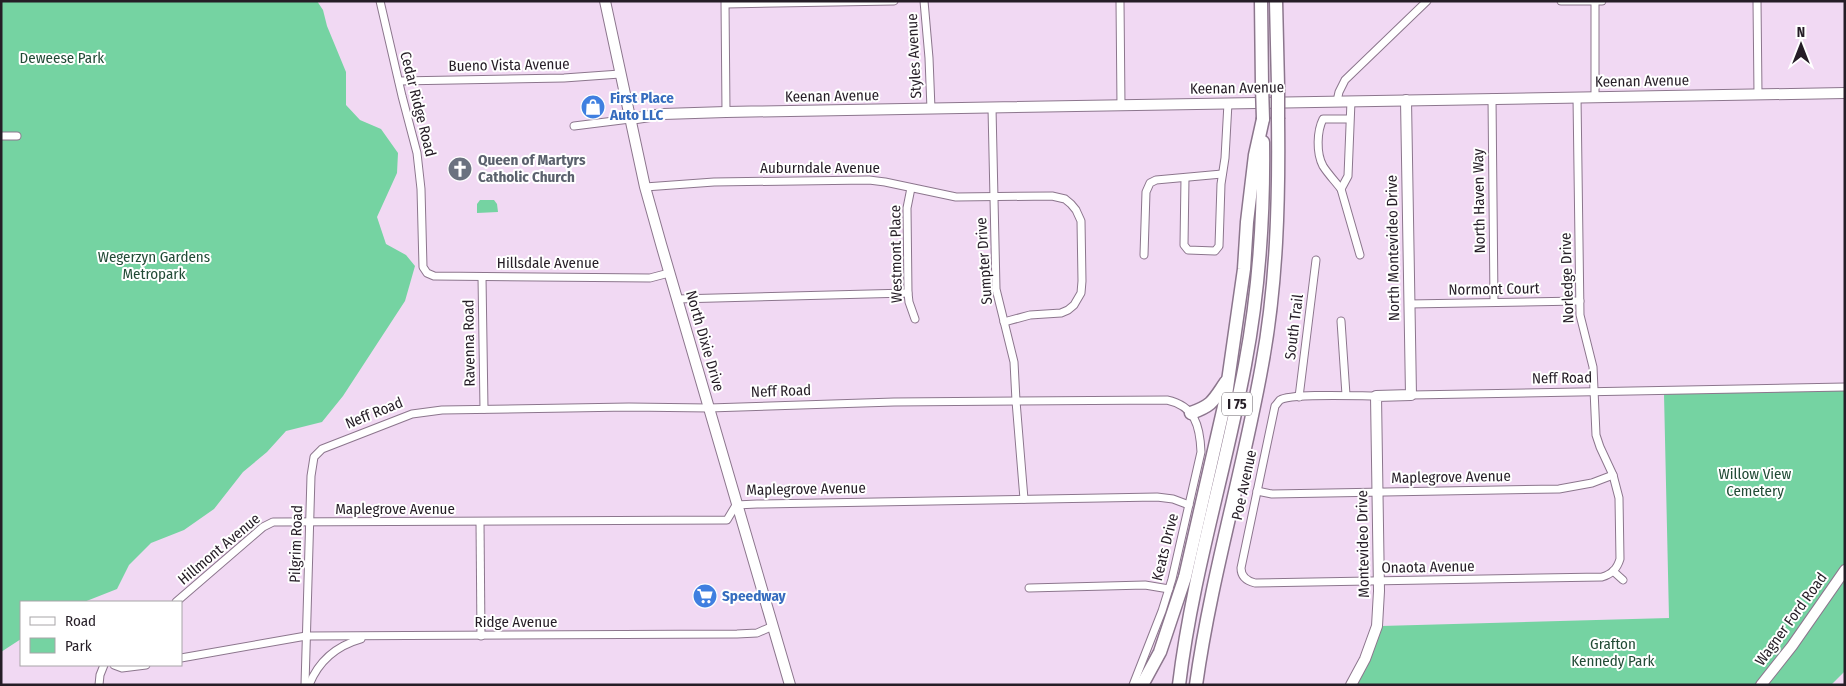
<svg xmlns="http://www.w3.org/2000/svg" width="1846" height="686" font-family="'Fira Sans Condensed',sans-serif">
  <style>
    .green { fill: #75d3a2 }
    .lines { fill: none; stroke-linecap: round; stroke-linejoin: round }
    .street-casing { stroke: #8c768d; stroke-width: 9 }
    .secondary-casing { stroke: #8c768d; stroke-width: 12 }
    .highway-casing { stroke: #8c768d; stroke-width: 15 }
    .street { stroke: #fff; stroke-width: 7 }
    .secondary { stroke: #fff; stroke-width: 10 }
    .highway { stroke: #fff; stroke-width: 12 }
    .highway-bridge-casing { stroke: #8c768d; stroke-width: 15; stroke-linecap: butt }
    .highway-bridge { stroke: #fff; stroke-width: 12 }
    .labels { text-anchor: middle; stroke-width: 4; stroke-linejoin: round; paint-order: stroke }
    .shield { fill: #fff; stroke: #666167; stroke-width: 1 }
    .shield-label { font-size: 14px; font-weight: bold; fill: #251d26 }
    .street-label { font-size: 15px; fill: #251d26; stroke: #fff }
    .park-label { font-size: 15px; fill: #224b36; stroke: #fff }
    .shop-label { font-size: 15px; font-weight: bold; fill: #366cbe; stroke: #fff; text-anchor: start }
    .worship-label { font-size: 15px; font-weight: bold; fill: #5b616d; stroke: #fff; text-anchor: start }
  </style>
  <rect width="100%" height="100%" fill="#f1d9f3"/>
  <g class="green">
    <polygon points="1,1 317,1 323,10 327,26 346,72 346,105 360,120 381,129 398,153 397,173 377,217 386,244 406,255 415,266 405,301 343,396 322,422 286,431 267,452 243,472 214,509 184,530 151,543 129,565 117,589 84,602 21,602 21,639 1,652"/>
    <polygon points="480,200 494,200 497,204 498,212 477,213 477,204"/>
    <polygon points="1845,390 1845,671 1831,685 1354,685 1381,626 1669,618 1664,394"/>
  </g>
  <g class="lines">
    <defs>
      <g id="street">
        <polyline points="380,1 402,96 417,153 421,189 423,267 427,273 434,276 650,278 669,273"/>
        <polyline points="725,1 726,112"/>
        <polyline points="924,1 929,58 931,109"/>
        <polyline points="1120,1 1121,106"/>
        <polyline points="1561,1 1602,1"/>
        <polyline points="1757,1 1758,94"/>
        <polyline points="726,4 894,1"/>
        <polyline points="399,81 564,78 620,74"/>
        <polyline points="1595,96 1595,1"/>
        <polyline points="1492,98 1494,302"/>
        <polyline points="1337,101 1339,92 1345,80 1427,1"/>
        <polyline points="1351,101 1348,176 1341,189 1360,255"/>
        <polyline points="992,108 996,289 1014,362 1016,401 1024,499"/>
        <polyline points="574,126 630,119"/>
        <polyline points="1,136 17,136"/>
        <polyline points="1185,178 1184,245 1188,250 1215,251 1219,246 1221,184 1225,158 1228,103"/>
        <polyline points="645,187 714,182 869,180 885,182 956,197 1052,196 1065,199 1071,204 1076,210 1081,221 1082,281 1081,293 1074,305 1068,310 1061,313 1030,315 1004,322"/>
        <polyline points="911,188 907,208 908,293 909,302 915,319"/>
        <path d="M1341 189C1335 181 1328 174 1323 166 1316 153 1317 131 1323 119H1349"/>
        <polyline points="1144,255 1146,192 1150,183 1156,180 1222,174"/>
        <polyline points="482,277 484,409"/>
        <polyline points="677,299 908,293"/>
        <polyline points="1409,304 1580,301"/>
        <polyline points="1341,321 1346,395"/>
        <polyline points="1411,395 1845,387"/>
        <path d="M1376 396C1359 396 1291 393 1280 400 1278 402 1277 404 1275 406L1241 568C1241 577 1247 581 1255 583L1602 577C1612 574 1617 569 1620 559L1619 498 1613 475 1600 447 1596 435 1593 367 1580 315 1577 97"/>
        <polyline points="1299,397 1316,260"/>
        <polyline points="1257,491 1272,494 1559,489 1592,483 1613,475"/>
        <polyline points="480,522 481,636"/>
        <polyline points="1613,571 1623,580"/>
        <polyline points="1029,588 1145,585 1169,589"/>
        <polyline points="176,602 263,527 273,522 727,520 736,505 757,504 1157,497 1173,499 1189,505"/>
        <polyline points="181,658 306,636 737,634 757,633 773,626"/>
        <polyline points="114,665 122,668 146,665"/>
        <polyline points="99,685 100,675 104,665"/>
        <path d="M305 685 311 476 314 457 322 449 412 414 442 410 629 407 709 408 894 402 1167 400C1195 406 1200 426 1201 452L1172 579 1162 611 1133 685"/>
        <path d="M309 685C319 660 336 646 361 639"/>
      </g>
      <g id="secondary">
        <polyline points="605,1 645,187 661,244 790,685"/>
        <polyline points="630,119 663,114 726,112 1845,93"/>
        <polyline points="1351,685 1365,659 1377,626 1379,591 1376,396 1411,395 1406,100"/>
        <polyline points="1761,685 1792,646 1845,570"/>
      </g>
      <g id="highway">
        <polyline points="1261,1 1262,86"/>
        <polyline points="1276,1 1278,86"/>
        <path d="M1191 413C1213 405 1213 401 1226 382"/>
        <polyline points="1142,685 1160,652 1185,577 1225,402 1244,269 1247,222 1255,155 1263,119"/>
        <path d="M1179 685C1192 576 1225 472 1245 365 1259 291 1264 216 1263 142"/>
        <path d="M1196 685C1211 577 1243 472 1262 365 1277 284 1279 201 1278 119"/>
      </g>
    </defs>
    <use href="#street" class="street-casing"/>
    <use href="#secondary" class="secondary-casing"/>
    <use href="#highway" class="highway-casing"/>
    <use href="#street" class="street"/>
    <use href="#secondary" class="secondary"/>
    <use href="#highway" class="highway"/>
    <defs>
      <g id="highway-bridge">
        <polyline points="1262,86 1263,119"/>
        <polyline points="1278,86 1278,119"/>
      </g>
    </defs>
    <use href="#highway-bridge" class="highway-bridge-casing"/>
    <use href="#highway-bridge" class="highway-bridge"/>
  </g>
  <defs>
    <symbol id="shop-disc" viewBox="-11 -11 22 22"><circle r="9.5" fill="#3f7fe0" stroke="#fff"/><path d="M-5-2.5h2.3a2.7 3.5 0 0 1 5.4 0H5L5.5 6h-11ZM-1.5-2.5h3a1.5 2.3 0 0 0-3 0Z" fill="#fff"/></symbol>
    <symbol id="church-disc" viewBox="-11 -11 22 22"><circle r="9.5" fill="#6b7280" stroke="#fff"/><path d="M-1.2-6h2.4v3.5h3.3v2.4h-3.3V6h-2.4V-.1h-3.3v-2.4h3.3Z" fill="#fff"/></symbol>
    <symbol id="supermarket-disc" viewBox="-11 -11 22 22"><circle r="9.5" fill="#3f7fe0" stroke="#fff"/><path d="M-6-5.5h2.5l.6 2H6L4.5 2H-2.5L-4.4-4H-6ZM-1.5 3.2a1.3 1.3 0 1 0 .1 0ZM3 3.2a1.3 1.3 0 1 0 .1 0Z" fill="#fff"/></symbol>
  </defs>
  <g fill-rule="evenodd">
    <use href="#shop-disc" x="579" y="93" width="28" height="28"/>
    <use href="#church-disc" x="446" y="155" width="28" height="28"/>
    <use href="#supermarket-disc" x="691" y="582" width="28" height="28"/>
  </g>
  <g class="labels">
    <rect class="shield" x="1222" y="392.5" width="30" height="23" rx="4"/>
    <g class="shield-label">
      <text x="1237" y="409">I 75</text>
    </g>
    <g class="street-label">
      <text transform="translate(914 56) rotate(-93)" y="5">Styles Avenue</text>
      <text transform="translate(509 65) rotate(-1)" y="5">Bueno Vista Avenue</text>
      <text transform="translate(1642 81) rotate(-1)" y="5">Keenan Avenue</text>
      <text transform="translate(1237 88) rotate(-1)" y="5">Keenan Avenue</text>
      <text transform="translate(832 96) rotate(-1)" y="5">Keenan Avenue</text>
      <text transform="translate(418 104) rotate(76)" y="5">Cedar Ridge Road</text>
      <text x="820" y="173">Auburndale Avenue</text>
      <text transform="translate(1479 201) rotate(-91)" y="5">North Haven Way</text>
      <text transform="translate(1393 248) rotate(-91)" y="5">North Montevideo Drive</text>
      <text transform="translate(896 254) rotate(-91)" y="5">Westmont Place</text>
      <text transform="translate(984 261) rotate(-94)" y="5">Sumpter Drive</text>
      <text x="548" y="268">Hillsdale Avenue</text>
      <text transform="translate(1567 278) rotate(-92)" y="5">Norledge Drive</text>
      <text transform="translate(1494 289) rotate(-1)" y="5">Normont Court</text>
      <text transform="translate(1294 327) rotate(-83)" y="5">South Trail</text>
      <text transform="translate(705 341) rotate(74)" y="5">North Dixie Drive</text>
      <text transform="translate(469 343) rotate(-91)" y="5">Ravenna Road</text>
      <text transform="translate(1562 378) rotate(-1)" y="5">Neff Road</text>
      <text transform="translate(781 391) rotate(-2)" y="5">Neff Road</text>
      <text transform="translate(374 413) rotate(-22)" y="5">Neff Road</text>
      <text transform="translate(1451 477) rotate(-1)" y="5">Maplegrove Avenue</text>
      <text transform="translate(1244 485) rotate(-78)" y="5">Poe Avenue</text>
      <text transform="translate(806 489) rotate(-1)" y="5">Maplegrove Avenue</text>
      <text x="395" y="514">Maplegrove Avenue</text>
      <text transform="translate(296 544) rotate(-88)" y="5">Pilgrim Road</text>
      <text transform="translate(1363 544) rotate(-91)" y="5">Montevideo Drive</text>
      <text transform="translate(1165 547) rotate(-76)" y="5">Keats Drive</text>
      <text transform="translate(219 549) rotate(-40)" y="5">Hillmont Avenue</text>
      <text transform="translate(1428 567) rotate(-1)" y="5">Onaota Avenue</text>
      <text transform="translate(1791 619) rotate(-54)" y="5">Wagner Ford Road</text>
      <text x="516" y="627">Ridge Avenue</text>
    </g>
    <g class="park-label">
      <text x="62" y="63">Deweese Park</text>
      <text x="154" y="262">Wegerzyn Gardens<tspan x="154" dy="17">Metropark</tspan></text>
      <text x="1755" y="479">Willow View<tspan x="1755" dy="17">Cemetery</tspan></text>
      <text x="1613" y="649">Grafton<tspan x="1613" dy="17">Kennedy Park</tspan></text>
    </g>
    <g class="shop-label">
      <text x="610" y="103">First Place<tspan x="610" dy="17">Auto LLC</tspan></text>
      <text x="722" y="601">Speedway</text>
    </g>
    <g class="worship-label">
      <text x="478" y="165">Queen of Martyrs<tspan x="478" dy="17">Catholic Church</tspan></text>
    </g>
  </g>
  <rect width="1846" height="686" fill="none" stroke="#251d26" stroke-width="5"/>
  <rect x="20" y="601" width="162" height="65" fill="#ffffff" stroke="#a8a5a8"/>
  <rect x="30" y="617" width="25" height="8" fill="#ffffff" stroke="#a8a5a8"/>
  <text x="65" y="626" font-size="15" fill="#251d26">Road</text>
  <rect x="30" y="638" width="25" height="15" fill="#75d3a2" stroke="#a8a5a8"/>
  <text x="65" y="651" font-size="15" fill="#251d26">Park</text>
  <g transform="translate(1801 45)" stroke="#ffffff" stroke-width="4" paint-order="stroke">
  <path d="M0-4L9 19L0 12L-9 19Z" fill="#251d26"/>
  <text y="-8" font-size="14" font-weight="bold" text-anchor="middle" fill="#251d26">N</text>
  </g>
</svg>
